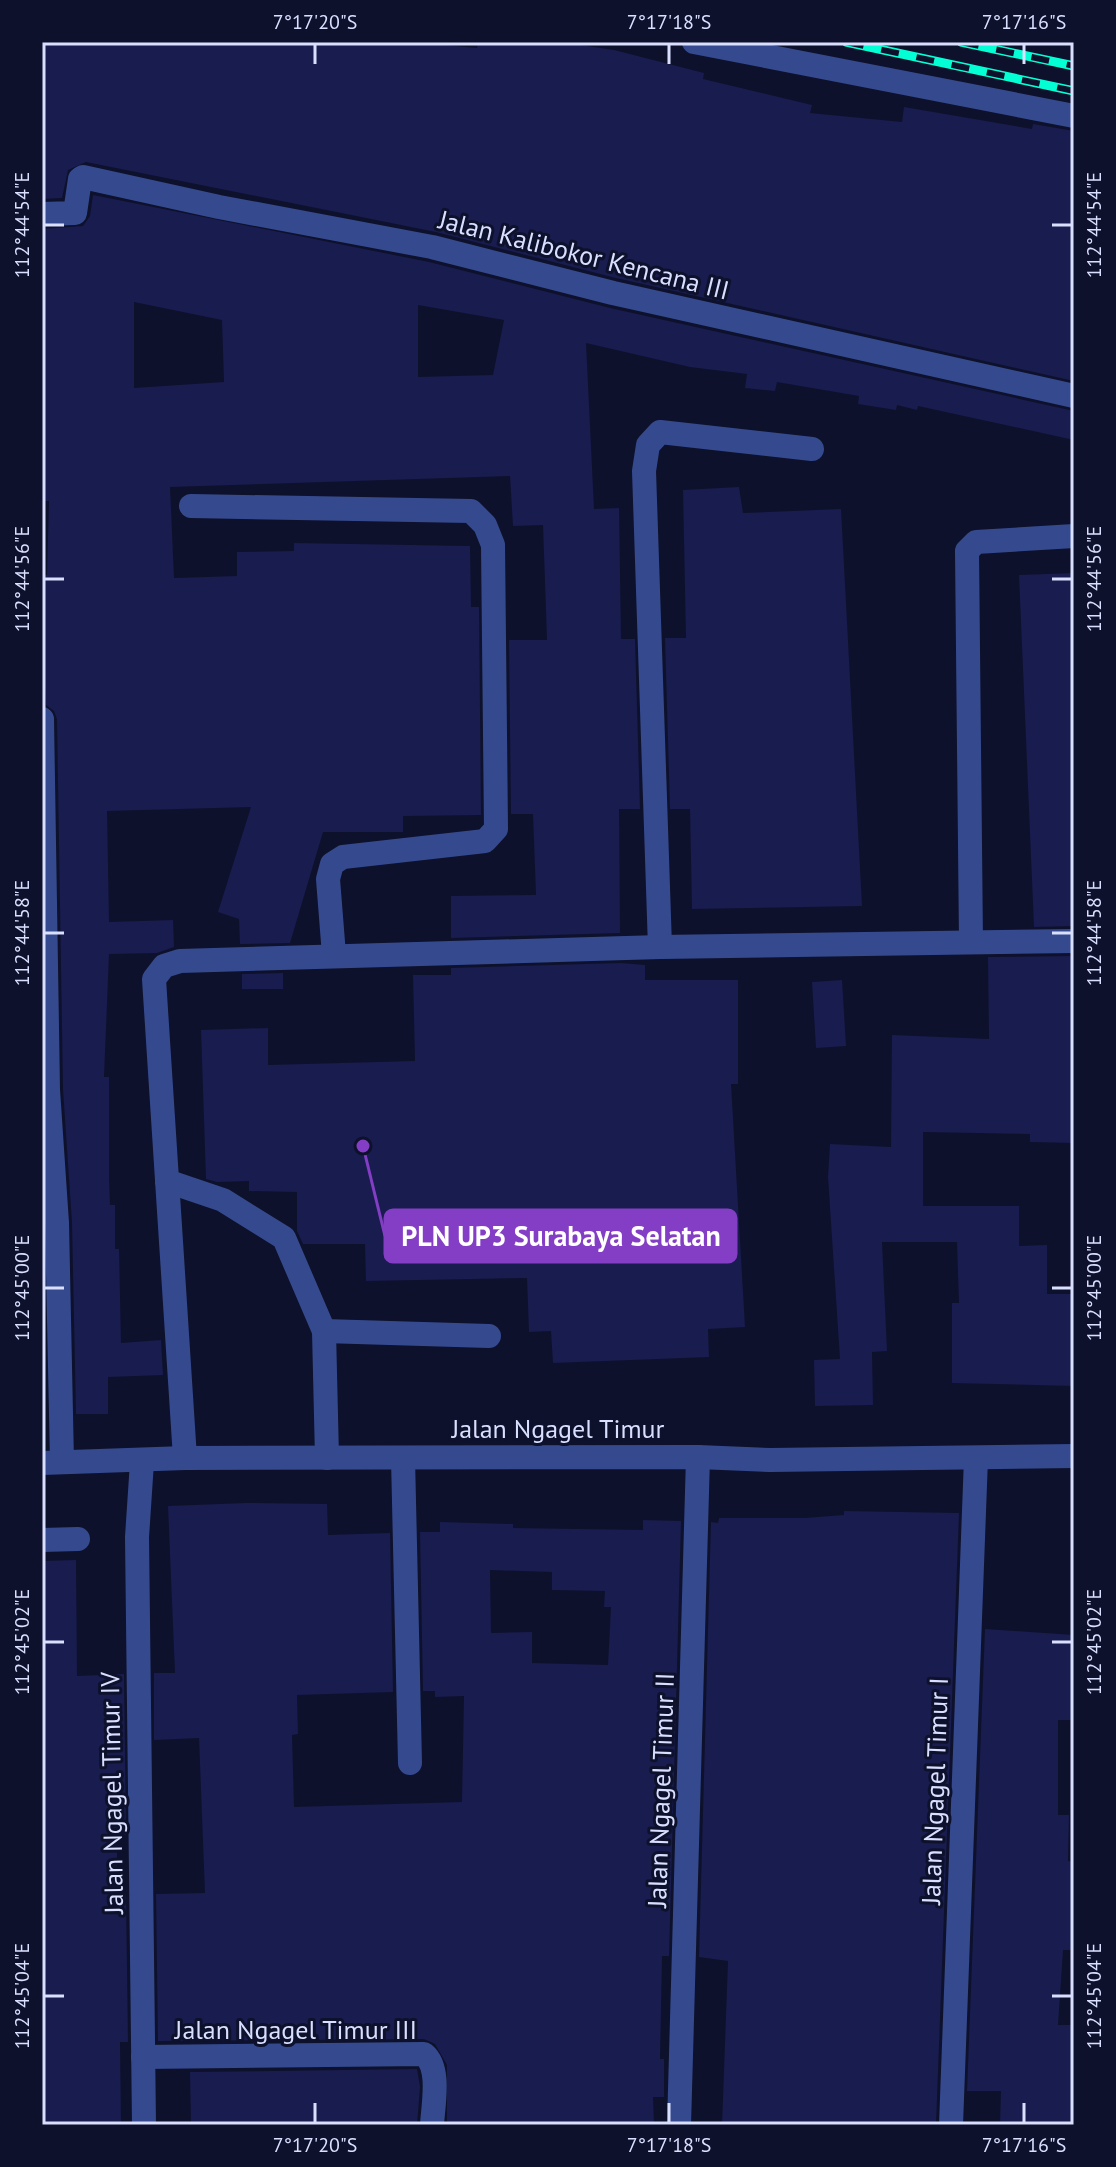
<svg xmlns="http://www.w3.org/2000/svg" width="1116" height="2167" font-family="'PT Sans',sans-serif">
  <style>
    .building { fill: #191c4e; fill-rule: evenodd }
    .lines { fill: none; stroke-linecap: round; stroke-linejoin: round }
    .minor { stroke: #354a8e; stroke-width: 24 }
    .rail-casing { stroke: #05ffd4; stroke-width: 9 }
    .rail { stroke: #0e112b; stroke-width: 6; stroke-dasharray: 18; stroke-linecap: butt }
    .ticks { fill: none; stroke: #d9dfff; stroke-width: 3 }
    .labels { text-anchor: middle; stroke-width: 6; stroke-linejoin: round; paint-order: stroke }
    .street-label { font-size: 26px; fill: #d9dfff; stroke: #0e112b }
    .leader { fill: none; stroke: #843ec5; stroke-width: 3 }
    .callout-dot { fill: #843ec5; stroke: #0e112b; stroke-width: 3 }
    .callout { fill: #843ec5; stroke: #843ec5; stroke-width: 3 }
    .callout-label { font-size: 28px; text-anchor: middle; font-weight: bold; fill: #fff }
    .neatline { fill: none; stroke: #d9dfff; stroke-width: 3 }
    .ticks-label { font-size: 20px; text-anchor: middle; fill: #d9dfff }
  </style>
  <rect width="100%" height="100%" fill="#0e112b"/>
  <g class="building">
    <polygon points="42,42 411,42 477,48 478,42 560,42 614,50 704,73 703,79 812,105 810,113 902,122 904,107 1032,129 1033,124 1074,131 1074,381 616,278 436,232 86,162 68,170 62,198 42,199"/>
    <path d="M93 195 429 262 610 308 1074 411V440L918 406 917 410 897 405 896 410 858 404 859 396 777 382 775 391 745 388 747 374 690 367 586 343 594 509 619 508 621 639H635L640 809H619L620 933 451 938V896L536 895 533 814H511L509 640H547L543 525 513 526 510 476 170 487 174 578 237 576V552L294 551V543L470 546 471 607H479L481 815 403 816V832H323L290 943 240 944 239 919 218 912 251 807 107 811 109 922 173 920 174 947 157 953 109 954 104 1077H109V1179L110 1205H115V1249H119L121 1343 161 1340 163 1375 108 1377V1414H76L72 1223 63 1089 57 719 54 711 46 705 45 686H42L43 575H47L49 501H43L42 471V229L83 226 90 216ZM134 302 222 320 224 382 134 388ZM418 305 504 320 493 375 418 377Z"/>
    <polygon points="739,487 743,513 841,509 862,906 692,909 690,809 670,809 665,638 686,638 683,490"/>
    <polygon points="1074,573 1074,926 1034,927 1019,575"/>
    <polygon points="1074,956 1074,1143 1030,1142 1030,1134 923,1132 923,1206 1019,1206 1019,1246 1047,1245 1047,1294 1074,1294 1074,1386 952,1383 952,1303 959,1303 957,1242 882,1242 887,1351 872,1352 873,1405 815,1406 814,1360 840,1359 828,1177 830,1144 891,1147 892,1035 989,1039 988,957"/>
    <polygon points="621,963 645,965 645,980 738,980 738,1084 731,1084 745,1327 708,1329 709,1357 553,1363 551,1331 529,1332 527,1278 366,1281 365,1244 303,1244 297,1231 297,1192 249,1191 249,1181 217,1182 206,1179 201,1030 268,1028 268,1065 415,1061 413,975 451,975 451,968"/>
    <polygon points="283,973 283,989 242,989 242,974"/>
    <polygon points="842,980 846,1046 816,1048 812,982"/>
    <path d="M246 1503 327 1504 328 1535 390 1533 393 1692 297 1695 298 1734 292 1735 294 1807 462 1802 464 1696 435 1697V1691H423L420 1532H440V1522L513 1524V1528L643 1530V1520L681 1521 669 1956H662L660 2059H664V2097H653L654 2125H447V2065L435 2044 424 2039 158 2041 156 1894 205 1893 199 1738 154 1740V1673H175L168 1506ZM490 1570 552 1572V1590L605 1591 604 1607H611L608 1665 532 1663V1632L491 1633Z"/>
    <polygon points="844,1511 959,1513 936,2125 722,2125 728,1961 699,1957 711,1522 718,1523 719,1518 805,1518 844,1515"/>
    <polygon points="76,1560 77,1676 124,1674 126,1835 117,1835 117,1894 126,1894 128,2042 120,2042 121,2125 42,2125 42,1561"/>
    <polygon points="985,1629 1074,1635 1072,1720 1058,1720 1058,1815 1069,1815 1068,1861 1074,1862 1074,1950 1063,1950 1058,2025 1074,2025 1074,2125 1000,2125 1001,2091 967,2091"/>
    <polygon points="417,2069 420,2087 417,2125 191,2125 190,2072"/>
  </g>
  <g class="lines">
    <g class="minor">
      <polyline points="694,42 1074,116"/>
      <polyline points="42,214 75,213 80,179 83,177 219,207 432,247 613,293 1074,396"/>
      <polyline points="191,506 471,511 485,525 493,545 496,829 485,841 343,857 332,864 328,879 334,955"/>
      <polyline points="42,719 48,1090 57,1223 62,1462"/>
      <polyline points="971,942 967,551 976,542 1074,536"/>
      <polyline points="660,947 644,471 648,445 660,432 812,449"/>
      <polyline points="167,1181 223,1200 284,1238 324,1331 327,1458"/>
      <polyline points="324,1331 489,1336"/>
      <polyline points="185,1458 154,979 164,966 180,961 660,947 1074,941"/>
      <polyline points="403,1458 410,1763"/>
      <polyline points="142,1462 137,1537 144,2125"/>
      <polyline points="42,1463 185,1458 698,1457 770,1460 1074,1456"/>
      <polyline points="42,1540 78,1539"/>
      <path d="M143 2057 424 2054C441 2068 433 2105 432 2125"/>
      <polyline points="679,2125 698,1457"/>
      <polyline points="951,2125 976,1458"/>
    </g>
    <defs>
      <g id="rail">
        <polyline points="846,42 1074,91"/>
        <polyline points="961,42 1074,66"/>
      </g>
    </defs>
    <use href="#rail" class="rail-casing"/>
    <use href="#rail" class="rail"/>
  </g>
  <path class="ticks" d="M315 44V64M669 44V64M1024 44V64M44 225H64M1052 225H1072M44 579H64M1052 579H1072M44 933H64M1052 933H1072M44 1288H64M1052 1288H1072M44 1642H64M1052 1642H1072M44 1996H64M1052 1996H1072M315 2103V2123M669 2103V2123M1024 2103V2123"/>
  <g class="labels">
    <g class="street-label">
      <text transform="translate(584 255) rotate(14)" y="9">Jalan Kalibokor Kencana III</text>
      <text x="558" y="1438">Jalan Ngagel Timur</text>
      <text transform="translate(661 1790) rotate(-88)" y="9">Jalan Ngagel Timur II</text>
      <text transform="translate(935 1791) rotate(-88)" y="9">Jalan Ngagel Timur I</text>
      <text transform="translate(112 1793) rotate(-91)" y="9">Jalan Ngagel Timur IV</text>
      <text x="296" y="2039">Jalan Ngagel Timur III</text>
    </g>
  </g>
  <path class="leader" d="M363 1146L385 1236"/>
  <circle class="callout-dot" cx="363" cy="1146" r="8"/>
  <rect class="callout" x="385" y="1210" width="351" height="52" rx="8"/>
  <g class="callout-label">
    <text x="561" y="1246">PLN UP3 Surabaya Selatan</text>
  </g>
  <rect width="1116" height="2167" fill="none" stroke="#0e112b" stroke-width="88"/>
  <rect x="44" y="44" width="1028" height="2079" class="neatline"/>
  <g class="ticks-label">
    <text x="315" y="29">7°17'20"S</text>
    <text x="669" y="29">7°17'18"S</text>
    <text x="1024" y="29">7°17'16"S</text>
    <text transform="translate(1094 225) rotate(-90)" y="7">112°44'54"E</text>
    <text transform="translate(22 225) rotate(-90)" y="7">112°44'54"E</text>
    <text transform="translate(22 579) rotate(-90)" y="7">112°44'56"E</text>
    <text transform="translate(1094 579) rotate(-90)" y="7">112°44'56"E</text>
    <text transform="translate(22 933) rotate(-90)" y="7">112°44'58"E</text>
    <text transform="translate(1094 933) rotate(-90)" y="7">112°44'58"E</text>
    <text transform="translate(22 1288) rotate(-90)" y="7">112°45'00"E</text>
    <text transform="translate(1094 1288) rotate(-90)" y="7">112°45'00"E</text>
    <text transform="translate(22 1642) rotate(-90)" y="7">112°45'02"E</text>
    <text transform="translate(1094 1642) rotate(-90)" y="7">112°45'02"E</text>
    <text transform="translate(22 1996) rotate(-90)" y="7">112°45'04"E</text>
    <text transform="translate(1094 1996) rotate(-90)" y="7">112°45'04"E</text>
    <text x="315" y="2152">7°17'20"S</text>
    <text x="669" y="2152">7°17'18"S</text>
    <text x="1024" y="2152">7°17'16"S</text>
  </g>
</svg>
